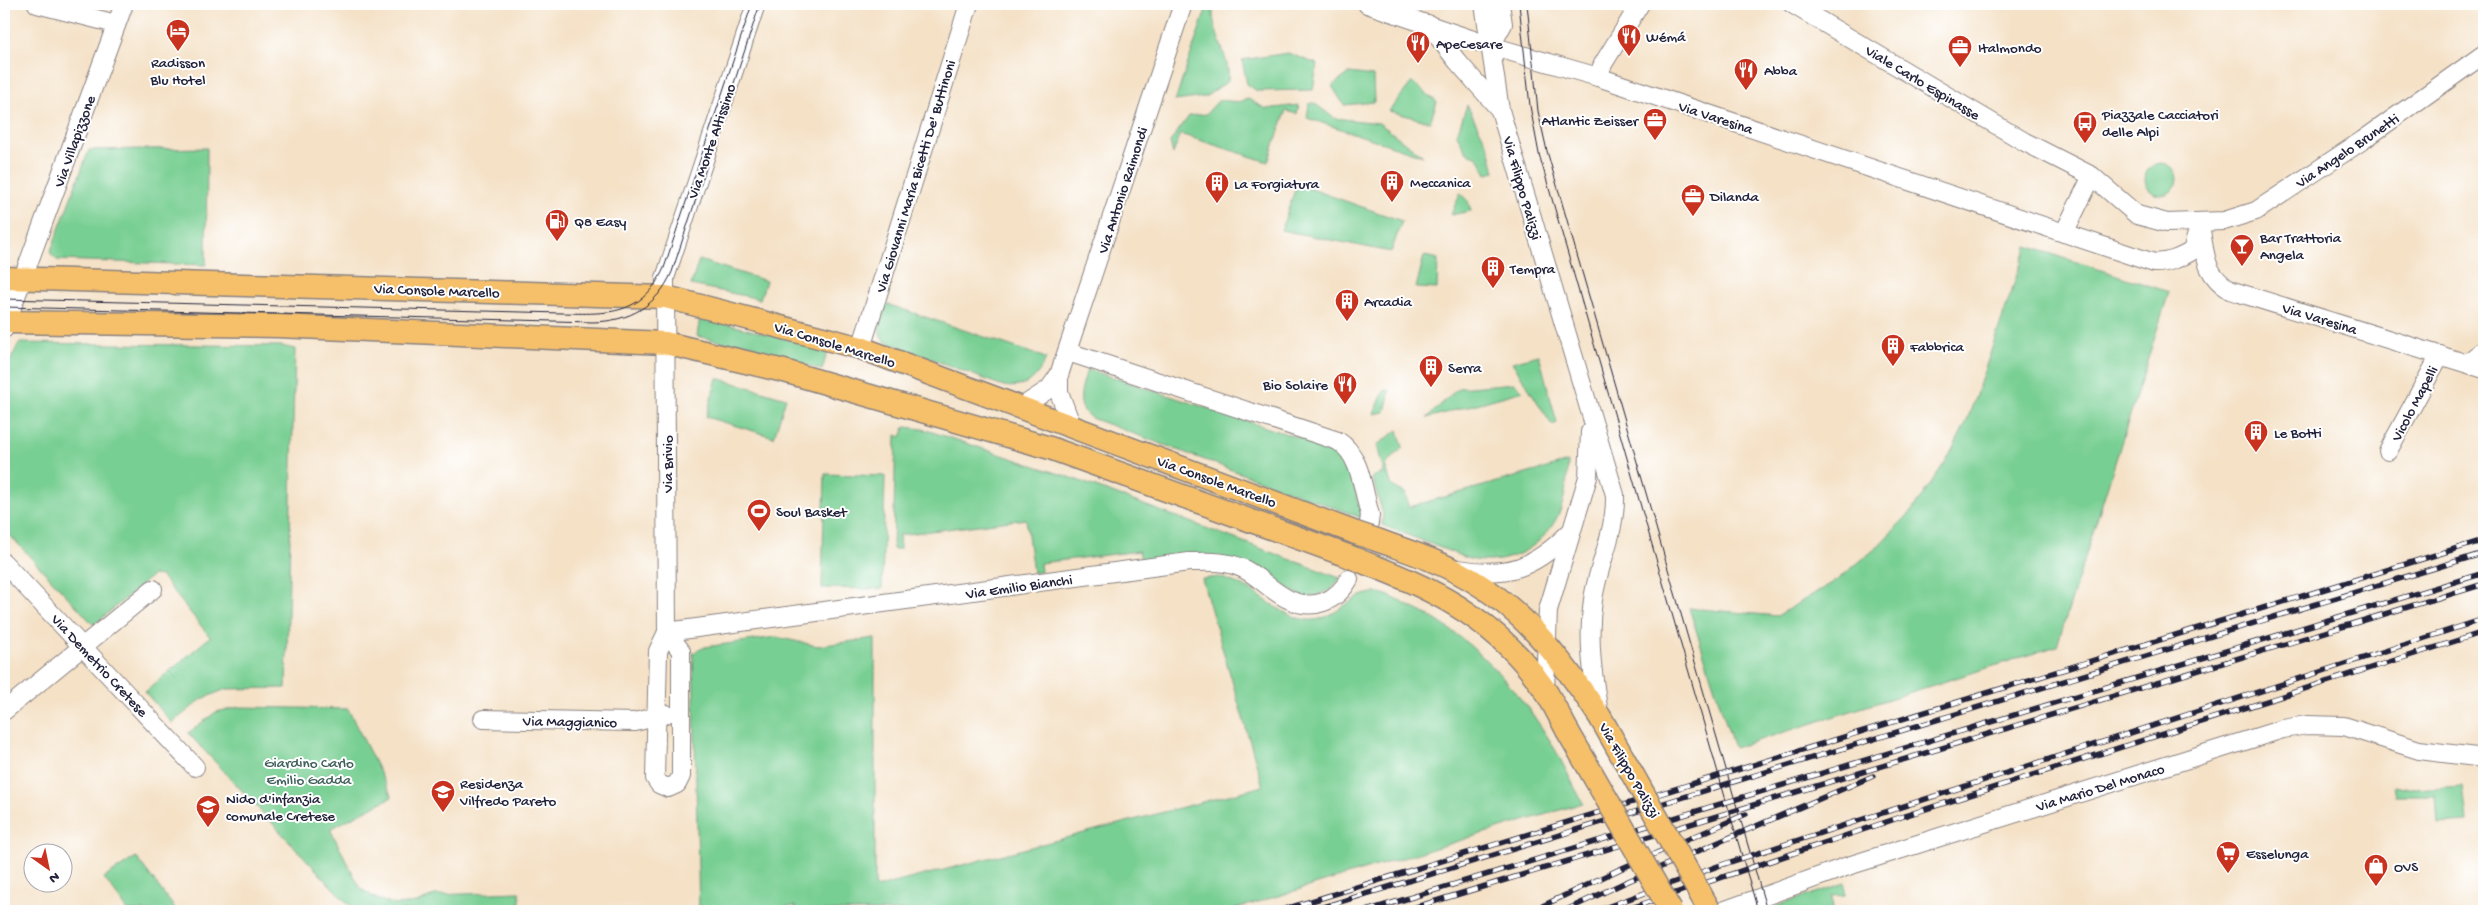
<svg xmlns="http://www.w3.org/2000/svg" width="2488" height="915" font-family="'Gochi Hand',sans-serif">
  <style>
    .green { fill: #78cf93; stroke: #4d7867 }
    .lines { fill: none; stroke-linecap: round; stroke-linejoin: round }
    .minor-casing { stroke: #8b8280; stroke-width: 20 }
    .major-casing { stroke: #8b8280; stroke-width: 25 }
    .minor { stroke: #fff; stroke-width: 18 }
    .major { stroke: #f6c06b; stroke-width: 22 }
    .tram { stroke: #22223b; stroke-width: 1 }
    .rail-casing { stroke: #22223b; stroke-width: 5.5 }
    .rail { stroke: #fff; stroke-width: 4; stroke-dasharray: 11; stroke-linecap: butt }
    .major-bridge-casing { stroke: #8b8280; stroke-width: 25; stroke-linecap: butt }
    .major-bridge { stroke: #f6c06b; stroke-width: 22 }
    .labels { text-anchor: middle; stroke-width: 4; stroke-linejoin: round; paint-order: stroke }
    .poi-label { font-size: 15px; fill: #22223b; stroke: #fff; text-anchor: start }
    .street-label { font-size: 15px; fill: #22223b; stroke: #fff }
    .park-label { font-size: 15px; fill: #405f5a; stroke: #fff }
  </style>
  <rect width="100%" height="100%" fill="#fff"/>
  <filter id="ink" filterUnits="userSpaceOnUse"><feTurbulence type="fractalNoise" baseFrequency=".02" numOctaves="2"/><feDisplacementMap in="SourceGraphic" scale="10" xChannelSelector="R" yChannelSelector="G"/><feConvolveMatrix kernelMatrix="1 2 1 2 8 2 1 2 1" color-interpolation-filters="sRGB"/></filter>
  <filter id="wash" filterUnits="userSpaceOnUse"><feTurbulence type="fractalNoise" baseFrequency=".0096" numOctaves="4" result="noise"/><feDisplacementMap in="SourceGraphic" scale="20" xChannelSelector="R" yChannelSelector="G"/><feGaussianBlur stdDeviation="1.12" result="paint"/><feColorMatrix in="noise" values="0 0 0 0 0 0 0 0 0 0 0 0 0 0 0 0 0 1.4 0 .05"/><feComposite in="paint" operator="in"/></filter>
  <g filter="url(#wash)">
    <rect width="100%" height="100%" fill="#f4e1c6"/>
    <g class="green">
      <path d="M1208 4H1214C1208 29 1231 55 1228 81L1205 97 1175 101Z"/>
      <polygon points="1288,53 1317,64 1313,90 1257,91 1247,84 1242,60"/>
      <polygon points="1350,73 1373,76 1374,102 1344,105 1332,86"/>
      <polygon points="1412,82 1437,102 1430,122 1389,111"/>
      <polygon points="1248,99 1266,109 1299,105 1297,114 1286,111 1268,162 1180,134 1173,154 1170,142 1189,116 1206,114 1219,100 1238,102"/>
      <polygon points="1314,103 1334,118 1379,123 1423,156 1307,118 1309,104"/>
      <polygon points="1467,105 1489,148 1495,172 1487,174 1478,157 1466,152 1457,134"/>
      <polygon points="207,148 206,265 57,260 50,253 89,150"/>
      <circle cx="2161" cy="179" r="16"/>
      <polygon points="1297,184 1402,221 1391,252 1281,230"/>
      <polygon points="1460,193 1468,201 1471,211 1451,215"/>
      <polygon points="2027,246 2169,292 2057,646 1734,748 1689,608 1777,616 1837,580 1875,549 1911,512 1948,458 1967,421"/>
      <polygon points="1424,256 1438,259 1437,289 1416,288"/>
      <polygon points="699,260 766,281 760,299 691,285"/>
      <path d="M887 304 1046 358C1038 378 1025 390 1003 386L884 341C874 331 883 316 887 304Z"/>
      <polygon points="700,317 828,350 822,370 760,351 697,336"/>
      <polygon points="19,343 281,346 295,349 286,688 226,689 202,699 172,723 145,692 210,637 161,576 153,575 94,625 4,529 4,373"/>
      <polygon points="1539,355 1557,423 1552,425 1512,362"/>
      <path d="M1087 369 1333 449C1353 463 1355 495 1362 518L1091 418C1073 405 1083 386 1087 369Z"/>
      <polygon points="717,378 786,398 774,437 706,417"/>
      <polygon points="1515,383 1523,391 1427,418 1458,388"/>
      <polygon points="1390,390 1385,412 1374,414 1384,391"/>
      <polygon points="905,427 923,429 1069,477 1340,578 1331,590 1308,598 1297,594 1255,567 1142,564 1139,551 1040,563 1041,572 1033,573 1026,519 899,535 900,549 893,549 896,435 901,437"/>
      <path d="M1398 430 1403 447 1385 466 1392 486 1405 493 1409 507 1568 462C1567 479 1566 495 1560 511 1546 545 1511 566 1475 560 1465 559 1455 553 1446 550 1425 542 1403 533 1382 525L1383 514 1372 477 1384 473 1377 445Z"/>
      <polygon points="825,474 885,476 882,589 822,588"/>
      <path d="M1219 577C1230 581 1241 584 1250 590 1268 601 1286 617 1307 620 1335 623 1351 590 1380 593 1390 595 1402 603 1411 607 1466 631 1518 689 1549 739 1562 760 1571 782 1583 803L1229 911H796L795 906 758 911H699L693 653 705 647 776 637 818 646 875 638V888L1263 786 1202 579Z"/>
      <polygon points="239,707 348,709 392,797 330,829 361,889 377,899 396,905 417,903 435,895 520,892 520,911 361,911 347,903 188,733 216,712"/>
      <polygon points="2394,785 2415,789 2463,786 2467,822 2438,824 2436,796 2396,796"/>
      <polygon points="136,857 177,911 128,911 104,878"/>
      <polygon points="1845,883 1845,895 1832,896 1833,911 1778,911 1777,906"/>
    </g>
  </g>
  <g filter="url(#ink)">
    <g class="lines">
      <defs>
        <g id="minor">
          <polyline points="37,4 116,24"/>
          <path d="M1367 4 1491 46 1598 77 2154 263C2169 263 2180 258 2192 251L2200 223"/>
          <path d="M1484 4 1500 110 1615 495C1616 533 1598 564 1593 600 1587 639 1593 676 1599 714"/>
          <polyline points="1792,4 2025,142 2092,176 2137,215 2167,223 2224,221 2256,211 2363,140 2484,54"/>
          <polyline points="1428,24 1457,61 1500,110"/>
          <polyline points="1491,46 1503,24 1500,4"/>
          <polyline points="1598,77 1603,64 1640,4"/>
          <path d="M2201 231C2206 258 2205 274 2230 290L2484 369"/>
          <polyline points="2064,233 2092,176"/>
          <polyline points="4,329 124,4"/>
          <polyline points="861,348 969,4"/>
          <path d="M1068 352 1338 441C1361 455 1363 491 1370 515L1369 523"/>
          <polyline points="2467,363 2484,350"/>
          <polyline points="1059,375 1059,392 1072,427"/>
          <polyline points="1020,408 1049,389 1059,375 1183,4"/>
          <polyline points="2388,451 2440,355"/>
          <polyline points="4,563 195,767"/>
          <path d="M1458 569C1507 577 1533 569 1569 533"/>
          <polyline points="667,632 681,651 681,776 677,784 668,788 659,784 655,778 658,651 667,632 665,278 756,4"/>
          <path d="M667 632 1189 562C1207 562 1224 560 1242 568 1259 576 1273 593 1290 600 1314 611 1337 601 1349 579"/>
          <polyline points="1545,690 1548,610 1588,477 1590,432"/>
          <polyline points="4,711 153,589"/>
          <polyline points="483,719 635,722 666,714"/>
          <polyline points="1723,911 1848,866 2283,729 2307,725 2344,726 2419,750 2484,758"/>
        </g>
        <g id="major">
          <polyline points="4,278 666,297 861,348 1356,533"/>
          <polyline points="4,322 278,326 665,343 784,371 1050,448 1348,556"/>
          <path d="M1377 540C1401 549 1428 557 1451 569 1517 600 1561 658 1600 717"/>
          <path d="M1368 564C1441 591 1501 625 1545 690 1553 703 1560 717 1567 730"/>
        </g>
      </defs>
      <use href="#minor" class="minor-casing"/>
      <use href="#major" class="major-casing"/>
      <use href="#minor" class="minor"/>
      <use href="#major" class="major"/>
      <g class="tram">
        <polyline points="1519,4 1530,106 1539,154 1758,911"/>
        <polyline points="1527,4 1538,111 1547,151 1767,911"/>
        <path d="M4 299 562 313C608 314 642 316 664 268L752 4"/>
        <path d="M4 307 593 322C630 321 657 306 672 272L760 4"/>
      </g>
      <defs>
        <g id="rail">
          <polyline points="1279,911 2484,540"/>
          <polyline points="1310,911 2484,553"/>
          <polyline points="1366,911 2484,573"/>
          <polyline points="1403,911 2484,584"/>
          <polyline points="1532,911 1620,869 1746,814"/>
          <polyline points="1564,911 1626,882 1873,776"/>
          <polyline points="1596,911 1718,866 2484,619"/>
          <polyline points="1622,911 1904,816 2484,632"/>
        </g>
      </defs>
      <use href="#rail" class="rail-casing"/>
      <use href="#rail" class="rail"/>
      <defs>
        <g id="major-bridge">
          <polyline points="1356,533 1377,540"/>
          <polyline points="1348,556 1368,564"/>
          <polyline points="1600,717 1710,911"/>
          <polyline points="1567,730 1671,911"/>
        </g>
      </defs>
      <use href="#major-bridge" class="major-bridge-casing"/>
      <use href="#major-bridge" class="major-bridge"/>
    </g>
  </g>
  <defs>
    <symbol id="hotel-pin" viewBox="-11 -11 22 30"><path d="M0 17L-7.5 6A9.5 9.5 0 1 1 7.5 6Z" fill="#c8321e" stroke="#fff"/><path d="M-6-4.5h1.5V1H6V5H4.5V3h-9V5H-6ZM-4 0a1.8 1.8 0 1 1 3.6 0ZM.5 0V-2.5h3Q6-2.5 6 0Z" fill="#fff"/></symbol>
    <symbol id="restaurant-pin" viewBox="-11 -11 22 30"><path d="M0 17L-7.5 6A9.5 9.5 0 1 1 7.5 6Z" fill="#c8321e" stroke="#fff"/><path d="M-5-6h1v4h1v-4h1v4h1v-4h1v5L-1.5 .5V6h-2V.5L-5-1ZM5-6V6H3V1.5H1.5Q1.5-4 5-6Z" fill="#fff"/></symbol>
    <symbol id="office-pin" viewBox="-11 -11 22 30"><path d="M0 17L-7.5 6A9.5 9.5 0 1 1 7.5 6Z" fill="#c8321e" stroke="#fff"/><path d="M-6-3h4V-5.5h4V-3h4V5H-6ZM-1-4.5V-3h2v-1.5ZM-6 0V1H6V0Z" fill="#fff"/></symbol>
    <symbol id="bus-pin" viewBox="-11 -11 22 30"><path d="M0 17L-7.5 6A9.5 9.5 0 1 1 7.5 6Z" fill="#c8321e" stroke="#fff"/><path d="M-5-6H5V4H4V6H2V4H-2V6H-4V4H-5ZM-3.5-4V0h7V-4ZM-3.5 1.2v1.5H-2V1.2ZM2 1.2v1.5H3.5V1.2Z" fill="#fff"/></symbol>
    <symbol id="building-pin" viewBox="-11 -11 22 30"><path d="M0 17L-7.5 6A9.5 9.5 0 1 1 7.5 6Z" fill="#c8321e" stroke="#fff"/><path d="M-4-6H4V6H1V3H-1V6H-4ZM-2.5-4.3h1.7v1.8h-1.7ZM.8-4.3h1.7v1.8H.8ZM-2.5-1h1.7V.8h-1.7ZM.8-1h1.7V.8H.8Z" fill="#fff"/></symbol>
    <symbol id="fuel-pin" viewBox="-11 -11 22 30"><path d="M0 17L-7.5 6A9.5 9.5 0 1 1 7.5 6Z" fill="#c8321e" stroke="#fff"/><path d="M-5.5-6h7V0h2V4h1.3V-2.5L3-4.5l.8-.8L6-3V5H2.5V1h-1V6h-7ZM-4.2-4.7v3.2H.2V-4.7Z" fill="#fff"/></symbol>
    <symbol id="bar-pin" viewBox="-11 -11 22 30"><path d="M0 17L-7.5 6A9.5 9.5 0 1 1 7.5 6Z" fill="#c8321e" stroke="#fff"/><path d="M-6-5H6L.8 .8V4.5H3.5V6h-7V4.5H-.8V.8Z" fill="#fff"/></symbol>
    <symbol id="stadium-pin" viewBox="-11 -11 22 30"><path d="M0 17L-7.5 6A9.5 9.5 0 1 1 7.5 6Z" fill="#c8321e" stroke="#fff"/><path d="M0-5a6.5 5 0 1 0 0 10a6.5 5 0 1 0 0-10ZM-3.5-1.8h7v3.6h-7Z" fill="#fff"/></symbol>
    <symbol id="university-pin" viewBox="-11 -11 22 30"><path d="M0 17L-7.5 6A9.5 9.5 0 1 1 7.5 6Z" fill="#c8321e" stroke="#fff"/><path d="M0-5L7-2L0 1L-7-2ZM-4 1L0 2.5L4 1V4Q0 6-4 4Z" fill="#fff"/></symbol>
    <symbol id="school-pin" viewBox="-11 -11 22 30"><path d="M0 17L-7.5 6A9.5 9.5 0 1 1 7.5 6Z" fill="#c8321e" stroke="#fff"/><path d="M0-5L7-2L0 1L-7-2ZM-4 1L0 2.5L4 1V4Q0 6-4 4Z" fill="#fff"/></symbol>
    <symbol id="supermarket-pin" viewBox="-11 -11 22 30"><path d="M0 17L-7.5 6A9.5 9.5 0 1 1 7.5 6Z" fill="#c8321e" stroke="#fff"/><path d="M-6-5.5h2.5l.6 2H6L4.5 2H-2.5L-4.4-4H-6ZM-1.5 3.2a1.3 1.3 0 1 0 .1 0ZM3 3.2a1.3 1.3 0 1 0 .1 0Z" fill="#fff"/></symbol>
    <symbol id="shop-pin" viewBox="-11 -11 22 30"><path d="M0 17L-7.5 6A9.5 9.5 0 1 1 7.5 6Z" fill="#c8321e" stroke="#fff"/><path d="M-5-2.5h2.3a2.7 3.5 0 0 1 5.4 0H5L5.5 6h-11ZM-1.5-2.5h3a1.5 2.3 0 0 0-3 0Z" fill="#fff"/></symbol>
  </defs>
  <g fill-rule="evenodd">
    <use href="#hotel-pin" x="164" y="17" width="28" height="38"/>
    <use href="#restaurant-pin" x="1615" y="22" width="28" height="38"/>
    <use href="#restaurant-pin" x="1404" y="29" width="28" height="38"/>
    <use href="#office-pin" x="1946" y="33" width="28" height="38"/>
    <use href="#restaurant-pin" x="1732" y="56" width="28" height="38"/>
    <use href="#office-pin" x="1641" y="106" width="28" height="38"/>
    <use href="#bus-pin" x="2071" y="109" width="28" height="38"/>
    <use href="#building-pin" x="1378" y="168" width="28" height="38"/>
    <use href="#building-pin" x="1203" y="169" width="28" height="38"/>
    <use href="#office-pin" x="1679" y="182" width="28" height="38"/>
    <use href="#fuel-pin" x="543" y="207" width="28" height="38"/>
    <use href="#bar-pin" x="2228" y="232" width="28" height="38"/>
    <use href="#building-pin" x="1479" y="254" width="28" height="38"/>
    <use href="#building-pin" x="1333" y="287" width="28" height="38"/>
    <use href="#building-pin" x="1879" y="332" width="28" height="38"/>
    <use href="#building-pin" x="1417" y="353" width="28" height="38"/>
    <use href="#restaurant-pin" x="1331" y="370" width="28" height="38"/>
    <use href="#building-pin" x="2242" y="418" width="28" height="38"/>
    <use href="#stadium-pin" x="745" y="497" width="28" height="38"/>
    <use href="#university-pin" x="429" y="778" width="28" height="38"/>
    <use href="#school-pin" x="194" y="793" width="28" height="38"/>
    <use href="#supermarket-pin" x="2214" y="839" width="28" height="38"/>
    <use href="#shop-pin" x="2362" y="852" width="28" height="38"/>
  </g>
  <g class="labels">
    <g class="poi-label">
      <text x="1646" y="41">Wémá</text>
      <text x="1436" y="48">ApeCesare</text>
      <text x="1978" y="52">Italmondo</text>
      <text x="178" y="67" text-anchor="middle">Radisson<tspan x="178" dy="17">Blu Hotel</tspan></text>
      <text x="1764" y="75">Abba</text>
      <text x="2102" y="119">Piazzale Cacciatori<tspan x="2102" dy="17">delle Alpi</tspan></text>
      <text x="1638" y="125" text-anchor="end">Atlantic Zeisser</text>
      <text x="1410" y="187">Meccanica</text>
      <text x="1234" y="188">La Forgiatura</text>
      <text x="1710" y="201">Dilanda</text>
      <text x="574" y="226">Q8 Easy</text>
      <text x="2260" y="242">Bar Trattoria<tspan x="2260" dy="17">Angela</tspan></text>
      <text x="1510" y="273">Tempra</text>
      <text x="1364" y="306">Arcadia</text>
      <text x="1910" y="351">Fabbrica</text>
      <text x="1448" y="372">Serra</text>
      <text x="1328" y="389" text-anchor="end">Bio Solaire</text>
      <text x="2274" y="437">Le Botti</text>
      <text x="776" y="516">Soul Basket</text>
      <text x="460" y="788">Residenza<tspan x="460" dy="17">Vilfredo Pareto</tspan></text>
      <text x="226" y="803">Nido d'infanzia<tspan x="226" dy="17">comunale Cretese</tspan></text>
      <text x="2246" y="858">Esselunga</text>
      <text x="2394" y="871">OVS</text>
    </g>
    <g class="street-label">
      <text transform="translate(1923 82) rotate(31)" y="5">Viale Carlo Espinasse</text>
      <text transform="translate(1716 117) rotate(18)" y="5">Via Varesina</text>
      <text transform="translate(74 141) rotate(-70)" y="5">Via Villapizzone</text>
      <text transform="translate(711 141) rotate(-71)" y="5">Via Monte Altissimo</text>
      <text transform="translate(2347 150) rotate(-34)" y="5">Via Angelo Brunetti</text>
      <text transform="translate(915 176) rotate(-73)" y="5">Via Giovanni Maria Bicetti De' Buttinoni</text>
      <text transform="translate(1523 188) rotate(74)" y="5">Via Filippo Palizzi</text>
      <text transform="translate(1122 190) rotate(-72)" y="5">Via Antonio Raimondi</text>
      <text transform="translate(437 290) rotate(2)" y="5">Via Console Marcello</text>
      <text transform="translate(2320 318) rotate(17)" y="5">Via Varesina</text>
      <text transform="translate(835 344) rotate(17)" y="5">Via Console Marcello</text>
      <text transform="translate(2414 403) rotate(-62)" y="5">Vicolo Mapelli</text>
      <text transform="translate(667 464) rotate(-90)" y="5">Via Brivio</text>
      <text transform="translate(1217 481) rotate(20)" y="5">Via Console Marcello</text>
      <text transform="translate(1019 586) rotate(-8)" y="5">Via Emilio Bianchi</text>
      <text transform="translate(100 665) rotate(47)" y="5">Via Demetrio Cretese</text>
      <text transform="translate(570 721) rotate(1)" y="5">Via Maggianico</text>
      <text transform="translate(1630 770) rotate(60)" y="5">Via Filippo Palizzi</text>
      <text transform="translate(2100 787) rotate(-17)" y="5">Via Mario Del Monaco</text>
    </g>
    <g class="park-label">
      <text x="309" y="767">Giardino Carlo<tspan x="309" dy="17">Emilio Gadda</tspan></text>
    </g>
  </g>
  <rect width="2488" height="915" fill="none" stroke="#fff" stroke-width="20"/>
  <g transform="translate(48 868) rotate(147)"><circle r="24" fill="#ffffff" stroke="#a7a7b1"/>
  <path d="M0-4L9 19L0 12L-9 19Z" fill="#c8321e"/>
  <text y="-8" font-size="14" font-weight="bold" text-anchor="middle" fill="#22223b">N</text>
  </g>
</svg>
